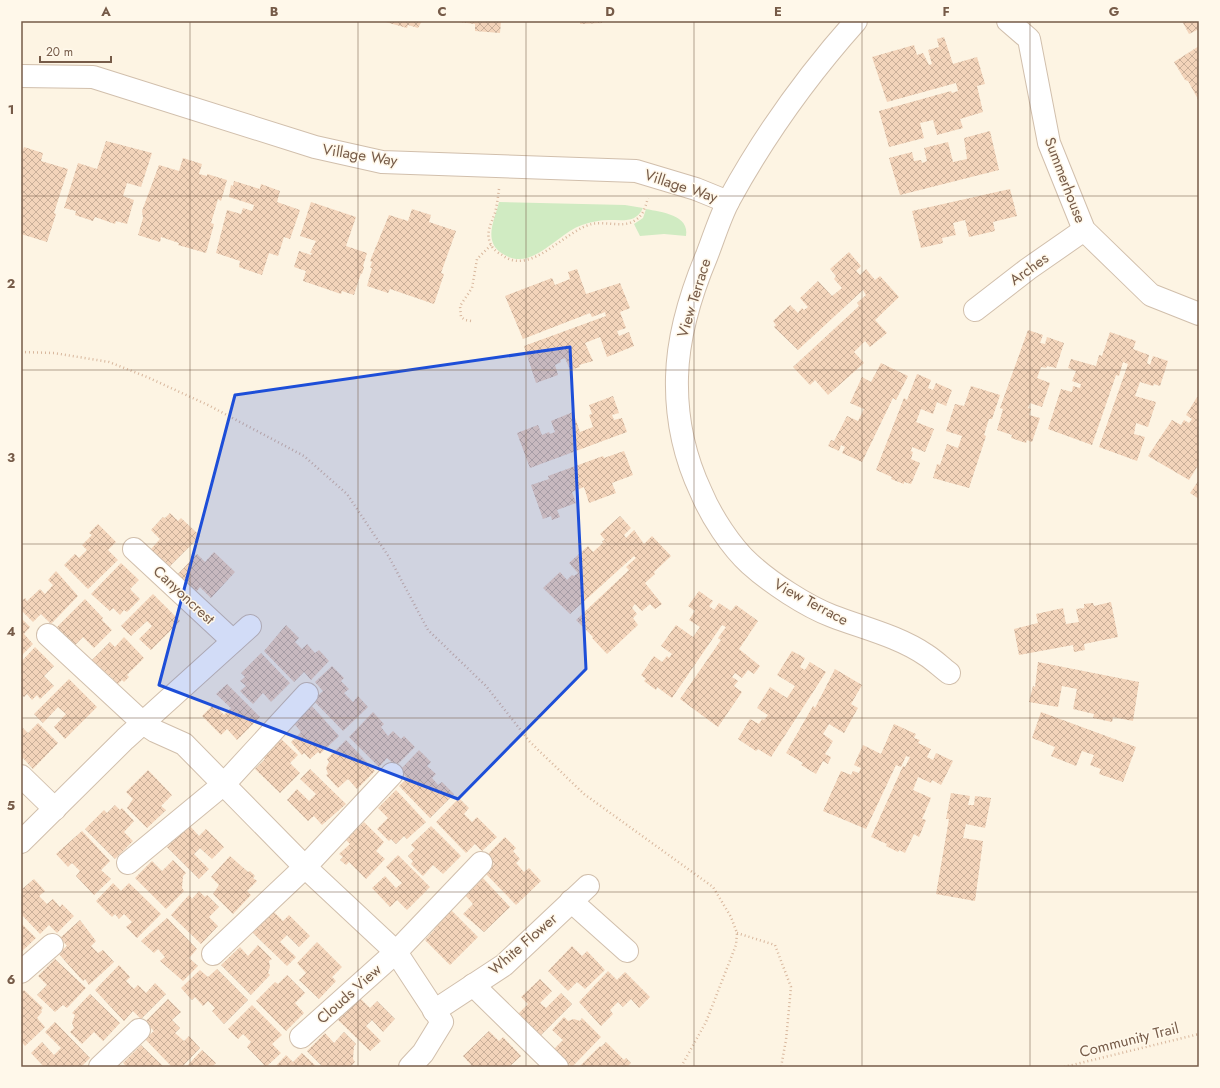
<svg xmlns="http://www.w3.org/2000/svg" width="1220" height="1088" font-family="Jost,sans-serif">
  <style>
    .grass { fill: #d0ebc2 }
    .building { fill: url(#building-cross-hatch) }
    .lines { fill: none; stroke-linecap: round; stroke-linejoin: round }
    .minor-casing { stroke: #d1bfac; stroke-width: 24 }
    .path { stroke: #d8b79d; stroke-width: 2.5; stroke-dasharray: 1 3; stroke-linecap: butt }
    .minor { stroke: #fff; stroke-width: 22 }
    .marked { fill: #1d4ed8; fill-opacity: 0.2; stroke: #1d4ed8; stroke-width: 3; stroke-linejoin: round }
    .grid { fill: none; stroke: #765b48; stroke-width: 1; stroke-opacity: 0.55 }
    .labels { text-anchor: middle; stroke-width: 3; stroke-linejoin: round; paint-order: stroke }
    .street-label { font-size: 15px; fill: #765b48; stroke: #fff8ea }
    .neatline { fill: none; stroke: #765b48; stroke-width: 1.5 }
    .grid-label { font-size: 13px; text-anchor: middle; font-weight: bold; fill: #765b48 }
  </style>
  <defs>
    <pattern id="building-cross-hatch" width="8" height="8" patternUnits="userSpaceOnUse"><rect width="8" height="8" fill="#f3d4ba"/><path d="M0 0l8 8M0 8l8-8" fill="none" stroke="#c9af99"/></pattern>
  </defs>
  <rect width="100%" height="100%" fill="#fdf4e3"/>
  <g class="grass">
    <path d="M499 202 625 205 643 208C636 223 624 220 609 220 600 220 590 222 582 225 557 233 532 273 503 254 482 241 495 220 499 202Z"/>
    <path d="M646 209C661 212 690 215 686 236L664 234 640 236 634 224 643 218Z"/>
  </g>
  <g class="building">
    <polygon points="382,21 422,21 418,28 408,25 407,28"/>
    <polygon points="451,21 501,21 500,33 475,31 475,24"/>
    <polygon points="580,21 602,21 602,23 580,24"/>
    <polygon points="1182,21 1199,21 1199,29 1189,34"/>
    <polygon points="944,37 953,64 977,57 985,84 977,86 983,112 960,119 963,128 937,135 933,120 920,123 924,138 889,147 879,111 951,91 952,93 958,91 956,83 887,102 872,57 914,45 917,55 923,53 929,65 932,64 928,50 939,47 937,39"/>
    <polygon points="1199,46 1199,101 1188,81 1185,80 1174,62"/>
    <polygon points="990,131 999,170 900,195 889,158 912,152 914,161 921,160 922,163 927,161 924,148 948,142 953,162 967,159 964,138"/>
    <polygon points="106,141 152,153 141,187 127,183 123,196 134,200 127,224 116,221 115,224 95,217 93,221 75,215 76,211 64,208 78,163 97,169"/>
    <polygon points="24,147 43,153 41,161 68,169 54,213 56,214 47,242 21,234 21,155"/>
    <polygon points="183,158 202,164 199,174 207,176 207,174 227,180 221,201 218,199 211,223 214,224 206,253 178,245 179,243 161,237 160,242 138,235 143,218 142,211 159,165 179,171"/>
    <polygon points="234,181 260,189 261,184 280,191 277,202 300,210 290,239 284,237 278,256 269,253 262,275 239,267 240,261 216,253 227,210 241,214 243,208 252,211 254,205 229,197 231,185 233,186"/>
    <polygon points="1010,189 1017,216 993,222 995,231 969,237 965,220 953,223 956,235 942,238 943,243 921,248 912,211"/>
    <polygon points="311,202 356,217 346,246 367,253 363,266 364,267 362,274 361,273 354,295 342,291 341,294 303,281 306,271 294,267 299,251 311,255 312,253 310,253 316,241 300,236"/>
    <polygon points="412,209 431,215 429,222 456,231 441,273 444,274 434,304 390,289 388,293 367,286 372,268 370,268 372,262 370,261 389,215 408,221"/>
    <polygon points="849,252 861,266 856,271 860,275 866,269 875,280 880,276 899,297 875,320 887,333 870,347 865,341 854,352 864,363 828,395 815,380 810,385 793,367 859,306 857,303 866,295 863,290 798,350 774,327 776,325 773,321 790,305 798,313 802,308 804,310 808,307 800,298 818,281 832,296 842,288 834,279 836,276 830,269"/>
    <polygon points="577,269 586,294 620,283 630,308 620,312 626,328 617,331 619,336 629,332 634,346 607,357 600,337 585,343 593,361 579,365 580,367 570,370 565,358 560,360 561,362 555,365 558,375 536,383 524,346 606,316 605,312 592,317 590,313 523,339 505,296 552,278 555,285 570,279 568,272"/>
    <polygon points="1028,330 1043,335 1040,343 1045,344 1047,337 1064,343 1056,368 1047,366 1046,368 1041,367 1037,378 1050,383 1042,407 1030,403 1028,408 1031,409 1029,415 1040,418 1032,442 1027,440 1026,443 1011,438 1012,435 997,430 1003,409 1000,408"/>
    <polygon points="1110,332 1136,341 1133,349 1149,355 1147,363 1150,365 1153,356 1168,361 1160,386 1154,384 1153,386 1140,382 1135,396 1156,402 1148,427 1136,423 1134,434 1145,437 1137,461 1099,447 1128,364 1123,362 1119,376 1116,375 1092,445 1048,429 1061,389 1072,392 1073,386 1080,388 1081,384 1072,381 1076,371 1068,368 1071,359 1096,366 1099,355 1102,356"/>
    <polygon points="881,363 908,376 896,400 893,398 862,462 842,453 845,447 841,445 839,451 828,446 831,440 834,441 847,416 858,421 864,409 850,403 862,377 871,382"/>
    <polygon points="917,374 931,380 928,388 933,390 936,383 952,390 946,406 937,402 933,414 921,409 916,422 934,429 925,452 912,447 911,451 913,452 911,459 920,463 911,484 904,482 904,484 891,479 892,477 876,470 904,398 907,400"/>
    <polygon points="971,386 1000,395 992,419 989,419 984,435 986,436 969,488 933,478 937,464 940,465 947,444 958,448 962,436 946,431 955,404 964,406"/>
    <polygon points="613,396 619,413 612,415 614,420 622,418 627,432 530,468 517,433 538,425 542,435 549,432 550,434 555,432 551,421 573,412 580,432 593,427 589,415 592,414 589,405"/>
    <polygon points="1197,397 1199,398 1199,464 1189,480 1148,456 1172,420 1181,425 1184,420 1189,423 1192,419 1186,415"/>
    <polygon points="624,451 633,475 612,483 616,493 589,503 584,487 572,492 576,503 557,510 560,517 552,520 551,516 543,519 531,485 549,479 548,476 603,456 604,458"/>
    <polygon points="1199,480 1199,499 1190,493"/>
    <polygon points="170,513 178,521 181,518 200,536 169,567 151,549 160,539 151,530 163,517 165,518"/>
    <polygon points="620,516 631,528 624,535 626,538 634,530 644,544 652,536 671,556 654,572 655,574 645,583 662,604 655,609 650,604 642,611 635,604 632,608 637,614 633,618 638,625 607,654 592,638 593,637 576,620 629,570 626,567 636,558 634,556 570,614 543,588 560,572 567,580 572,575 574,576 578,573 569,563 588,546 593,552 603,543 602,541 605,540 600,534"/>
    <polygon points="98,524 116,542 108,550 118,560 88,589 64,565 75,554 79,558 87,550 82,545 92,535 89,533"/>
    <polygon points="214,552 235,572 211,598 200,587 196,592 178,574 197,554 205,562"/>
    <polygon points="121,563 139,580 130,589 140,599 127,612 124,610 120,615 113,608 110,611 91,594"/>
    <polygon points="56,571 78,596 51,624 41,614 33,622 21,610 21,602 25,598 27,601 40,589 45,594 53,585 48,580"/>
    <polygon points="699,591 713,601 709,606 714,610 719,603 731,611 736,605 758,621 739,649 760,666 754,674 748,670 742,678 735,673 732,677 738,681 734,686 742,692 718,727 680,699 721,640 718,638 726,627 722,625 672,698 657,687 656,690 644,681 646,679 641,675 654,656 662,662 667,656 669,658 672,654 661,646 676,625 693,637 700,627 689,620 695,611 688,606"/>
    <polygon points="153,594 180,621 151,650 139,639 152,626 147,621 131,636 121,626"/>
    <polygon points="85,599 103,618 102,620 112,630 94,648 83,637 73,647 56,628"/>
    <polygon points="1111,602 1118,637 1084,644 1085,650 1074,652 1073,645 1019,655 1014,629 1038,623 1036,614 1063,608 1066,624 1079,622 1076,609 1084,608 1084,604 1093,603 1094,606"/>
    <polygon points="21,618 30,627 24,634 33,644 21,656"/>
    <polygon points="286,625 299,638 295,642 302,649 307,644 315,653 319,650 329,661 311,680 304,672 294,682 264,651"/>
    <polygon points="124,637 144,658 127,675 129,677 124,682 122,680 118,684 109,675 106,678 90,662 110,642 115,647"/>
    <polygon points="35,647 54,666 44,676 54,686 40,699 37,695 32,700 27,694 24,697 21,694 21,662"/>
    <polygon points="792,651 805,658 800,667 805,670 810,662 826,672 771,757 758,749 756,751 738,739 750,719 759,724 762,719 764,720 768,715 757,708 770,687 787,698 795,686 777,675"/>
    <polygon points="261,653 290,683 271,702 263,693 253,704 240,691 246,686 240,681 245,677 241,673"/>
    <polygon points="1038,662 1139,682 1133,721 1113,717 1112,722 1093,718 1094,714 1073,709 1077,689 1062,686 1058,707 1029,702 1033,686 1035,687"/>
    <polygon points="332,666 344,678 341,681 349,689 344,693 353,702 358,696 368,707 343,731 313,700 323,691 315,682"/>
    <polygon points="835,669 862,685 851,704 858,708 844,733 829,724 823,734 833,741 825,754 831,757 828,764 823,761 816,774 801,765 803,763 786,753 813,706 815,708"/>
    <polygon points="69,679 97,707 65,739 54,727 66,714 58,707 43,723 34,714"/>
    <polygon points="227,684 260,717 237,740 227,729 221,735 202,716 214,704 224,715 231,708 216,694"/>
    <polygon points="310,704 339,736 320,754 318,752 310,759 304,753 302,755 291,742 301,732 292,721"/>
    <polygon points="373,712 384,724 381,727 388,736 393,731 401,739 404,736 415,747 396,766 387,758 379,767 349,737"/>
    <polygon points="1041,712 1136,747 1123,782 1099,774 1101,769 1090,765 1094,755 1082,751 1076,766 1051,756 1055,747 1032,738"/>
    <polygon points="38,723 58,743 33,769 23,758 21,760 21,726 28,733"/>
    <polygon points="894,724 916,734 914,738 920,740 918,743 931,749 927,757 933,760 936,753 953,761 941,785 932,780 931,783 918,777 913,790 931,798 922,819 926,820 919,837 914,834 905,853 899,850 898,852 886,846 887,844 871,837 903,766 905,767 910,757 906,756 901,767 896,765 866,829 823,811 841,771 851,775 853,771 859,773 861,768 854,765 863,745 881,754"/>
    <polygon points="278,736 298,755 290,763 300,773 280,793 255,769 265,759 260,754"/>
    <polygon points="346,740 375,771 357,789 348,779 338,788 326,775 328,774 326,768 329,762 327,759"/>
    <polygon points="419,750 431,762 427,766 436,774 432,778 438,785 442,782 454,794 430,818 399,786 407,778 400,770"/>
    <polygon points="310,769 346,804 322,825 314,816 308,821 287,800 297,789 309,801 316,794 300,779"/>
    <polygon points="148,770 172,795 161,806 166,810 147,828 127,808 133,799 126,792"/>
    <polygon points="396,790 426,822 407,839 404,836 396,844 391,839 389,841 377,829 388,818 378,808"/>
    <polygon points="951,793 970,796 968,805 974,805 975,796 991,798 985,828 966,824 963,838 983,841 975,901 936,894 949,819 946,819"/>
    <polygon points="459,798 469,808 464,814 472,822 477,817 497,837 482,851 475,844 466,853 436,822"/>
    <polygon points="115,805 120,810 122,808 134,821 124,832 133,841 115,859 85,829 104,810 107,813"/>
    <polygon points="364,822 384,842 376,851 385,859 366,879 349,862 346,865 340,860 343,857 339,854 350,844 346,840"/>
    <polygon points="189,825 199,836 206,829 224,847 212,859 200,848 194,854 209,869 199,879 167,847"/>
    <polygon points="431,826 461,856 443,874 433,865 423,876 411,864 413,861 408,856 415,849 411,845"/>
    <polygon points="82,831 110,861 101,870 111,879 94,895 76,876 80,871 72,863 68,867 56,854"/>
    <polygon points="505,837 516,848 513,851 520,859 516,863 524,872 529,868 541,881 516,905 485,873 494,864 486,856"/>
    <polygon points="398,855 430,887 407,910 397,900 390,907 372,888 385,876 396,888 402,883 386,867"/>
    <polygon points="230,856 248,872 250,871 255,876 253,878 257,881 247,891 251,895 233,914 213,894 219,885 211,877"/>
    <polygon points="173,860 186,873 183,876 182,888 184,891 166,909 135,878 152,861 162,871"/>
    <polygon points="482,877 510,907 484,932 463,914 473,904 464,894"/>
    <polygon points="34,879 45,891 39,896 47,904 53,899 60,907 62,904 74,916 57,933 49,925 40,934 21,914 21,894 23,892 21,890"/>
    <polygon points="113,883 121,891 129,883 161,914 137,938 126,927 132,922 124,914 119,919 115,914 112,917 96,901"/>
    <polygon points="199,891 205,897 207,895 219,907 209,917 218,926 201,944 171,915 189,895 192,899"/>
    <polygon points="449,908 478,937 450,965 425,940 435,929 431,924"/>
    <polygon points="273,911 283,921 289,915 310,936 299,947 287,935 280,942 296,957 287,966 251,931"/>
    <polygon points="167,918 197,949 189,958 198,966 183,981 160,961 165,957 158,949 154,953 141,941"/>
    <polygon points="80,920 96,941 91,946 98,953 103,950 114,962 89,985 85,979 83,981 58,953 67,946 60,938"/>
    <polygon points="21,923 36,938 21,952"/>
    <polygon points="317,942 342,967 332,977 336,981 319,999 299,980 306,973 297,963"/>
    <polygon points="258,945 272,959 269,961 270,967 268,973 270,975 251,995 221,965 240,947 248,956"/>
    <polygon points="572,946 582,956 587,951 605,970 585,989 577,982 568,991 548,971"/>
    <polygon points="55,959 86,988 67,1008 63,1005 55,1012 37,995 47,985 38,976"/>
    <polygon points="119,965 130,977 126,981 134,989 138,985 146,993 155,983 166,994 141,1019 133,1011 124,1021 95,990"/>
    <polygon points="217,969 248,1000 224,1024 212,1011 215,1008 208,1001 203,1006 195,997 192,1000 181,988 200,970 208,977"/>
    <polygon points="608,971 617,980 625,972 650,997 639,1008 631,999 623,1007 618,1002 610,1010 613,1014 601,1026 579,1002"/>
    <polygon points="287,975 305,993 295,1003 304,1013 286,1031 256,1001 275,982 278,984"/>
    <polygon points="540,979 552,991 540,1003 546,1008 561,993 572,1004 538,1038 517,1015 528,1004 521,997"/>
    <polygon points="24,990 43,1008 41,1010 42,1012 37,1018 45,1027 25,1046 21,1041 21,993"/>
    <polygon points="90,994 120,1023 103,1041 94,1032 82,1044 70,1032 74,1028 72,1023 75,1015 72,1013"/>
    <polygon points="359,997 370,1008 377,1001 395,1019 383,1032 372,1020 366,1026 381,1041 370,1051 336,1018"/>
    <polygon points="168,999 181,1012 172,1020 180,1028 175,1033 184,1041 189,1036 200,1048 182,1067 172,1067 145,1039 154,1031 145,1022"/>
    <polygon points="252,1005 282,1035 272,1044 281,1053 266,1067 247,1047 251,1042 243,1034 238,1039 228,1029"/>
    <polygon points="564,1017 568,1021 574,1019 580,1021 582,1018 601,1037 572,1067 553,1050 563,1040 552,1030"/>
    <polygon points="55,1022 90,1058 81,1067 44,1067 31,1053 42,1042 54,1055 61,1048 45,1032"/>
    <polygon points="489,1031 499,1041 503,1037 521,1056 509,1067 473,1067 463,1056"/>
    <polygon points="344,1032 356,1044 354,1046 353,1059 355,1062 350,1067 323,1067 307,1051 325,1033 334,1043"/>
    <polygon points="606,1042 624,1060 626,1058 631,1063 627,1067 579,1067 600,1046 601,1047"/>
    <polygon points="141,1045 164,1067 127,1067 123,1063"/>
    <polygon points="202,1050 216,1063 212,1067 188,1067 187,1066"/>
    <polygon points="302,1053 317,1067 275,1067 286,1055 293,1062"/>
  </g>
  <g class="lines">
    <defs>
      <g id="minor">
        <path d="M856 21C807 76 764 136 729 200 720 217 714 237 707 255 691 293 678 335 677 377 676 416 684 456 701 492 711 516 731 547 750 564 771 583 806 606 832 616 863 628 898 636 926 655 934 660 941 667 949 673"/>
        <polyline points="1008,21 1029,39 1049,143 1084,230 1151,295 1199,314"/>
        <polyline points="21,76 93,77 315,147 382,162 636,171 696,189 728,202"/>
        <polyline points="975,310 1028,269 1084,230"/>
        <polyline points="134,549 233,641"/>
        <polyline points="48,635 143,723 155,731 184,744 305,867 396,952 442,1022 423,1053 410,1067"/>
        <polyline points="21,776 55,809"/>
        <polyline points="21,842 125,739 250,626"/>
        <polyline points="128,863 225,783 307,694"/>
        <polyline points="571,901 627,951"/>
        <polyline points="213,954 305,867 392,774"/>
        <polyline points="21,972 52,945"/>
        <polyline points="473,985 557,1067"/>
        <polyline points="434,1011 504,965 588,886"/>
        <polyline points="301,1037 396,952 481,863"/>
        <polyline points="100,1067 139,1030"/>
      </g>
    </defs>
    <use href="#minor" class="minor-casing"/>
    <g class="path">
      <path d="M499 189C498 197 497 205 495 213 491 224 485 233 491 245 493 249 498 253 502 255 531 277 565 230 592 224 605 221 623 228 634 221 643 216 645 208 648 198"/>
      <polyline points="471,321 465,320 461,317 460,306 472,288 477,259 491,245"/>
      <polyline points="21,352 54,353 109,362 147,377 208,405 304,456 347,494 389,557 428,630 486,686 530,742 584,794 713,887 731,917 737,933 736,945 706,1022 681,1067"/>
      <polyline points="737,933 775,945 791,987 786,1040 781,1067"/>
      <polyline points="1064,1067 1199,1034"/>
    </g>
    <use href="#minor" class="minor"/>
  </g>
  <path class="marked" d="M570 347 586 669 458 799 159 685 235 395Z"/>
  <path class="grid" d="M190 21V1067M358 21V1067M526 21V1067M694 21V1067M862 21V1067M1030 21V1067M21 196H1199M21 370H1199M21 544H1199M21 718H1199M21 892H1199"/>
  <g class="labels">
    <g class="street-label">
      <text transform="translate(360 155) rotate(9)" y="5">Village Way</text>
      <text transform="translate(1065 180) rotate(69)" y="5">Summerhouse</text>
      <text transform="translate(681 186) rotate(18)" y="5">Village Way</text>
      <text transform="translate(1029 269) rotate(-36)" y="5">Arches</text>
      <text transform="translate(694 298) rotate(-73)" y="5">View Terrace</text>
      <text transform="translate(184 595) rotate(43)" y="5">Canyoncrest</text>
      <text transform="translate(811 602) rotate(28)" y="5">View Terrace</text>
      <text transform="translate(523 944) rotate(-41)" y="5">White Flower</text>
      <text transform="translate(349 994) rotate(-42)" y="5">Clouds View</text>
      <text transform="translate(1129 1040) rotate(-14)" y="5">Community Trail</text>
    </g>
  </g>
  <rect width="1220" height="1088" fill="none" stroke="#fff8ea" stroke-width="44"/>
  <path d="M40 56v6h71v-6" fill="none" stroke="#765b48" stroke-width="2"/>
  <text x="46" y="56" font-size="12" fill="#765b48" stroke="#fff8ea" stroke-width="3" paint-order="stroke">20 m</text>
  <rect x="22" y="22" width="1176" height="1044" class="neatline"/>
  <g class="grid-label">
    <text x="106" y="16">A</text>
    <text x="274" y="16">B</text>
    <text x="442" y="16">C</text>
    <text x="610" y="16">D</text>
    <text x="778" y="16">E</text>
    <text x="946" y="16">F</text>
    <text x="1114" y="16">G</text>
    <text x="11" y="114">1</text>
    <text x="11" y="288">2</text>
    <text x="11" y="462">3</text>
    <text x="11" y="636">4</text>
    <text x="11" y="810">5</text>
    <text x="11" y="984">6</text>
  </g>
</svg>
